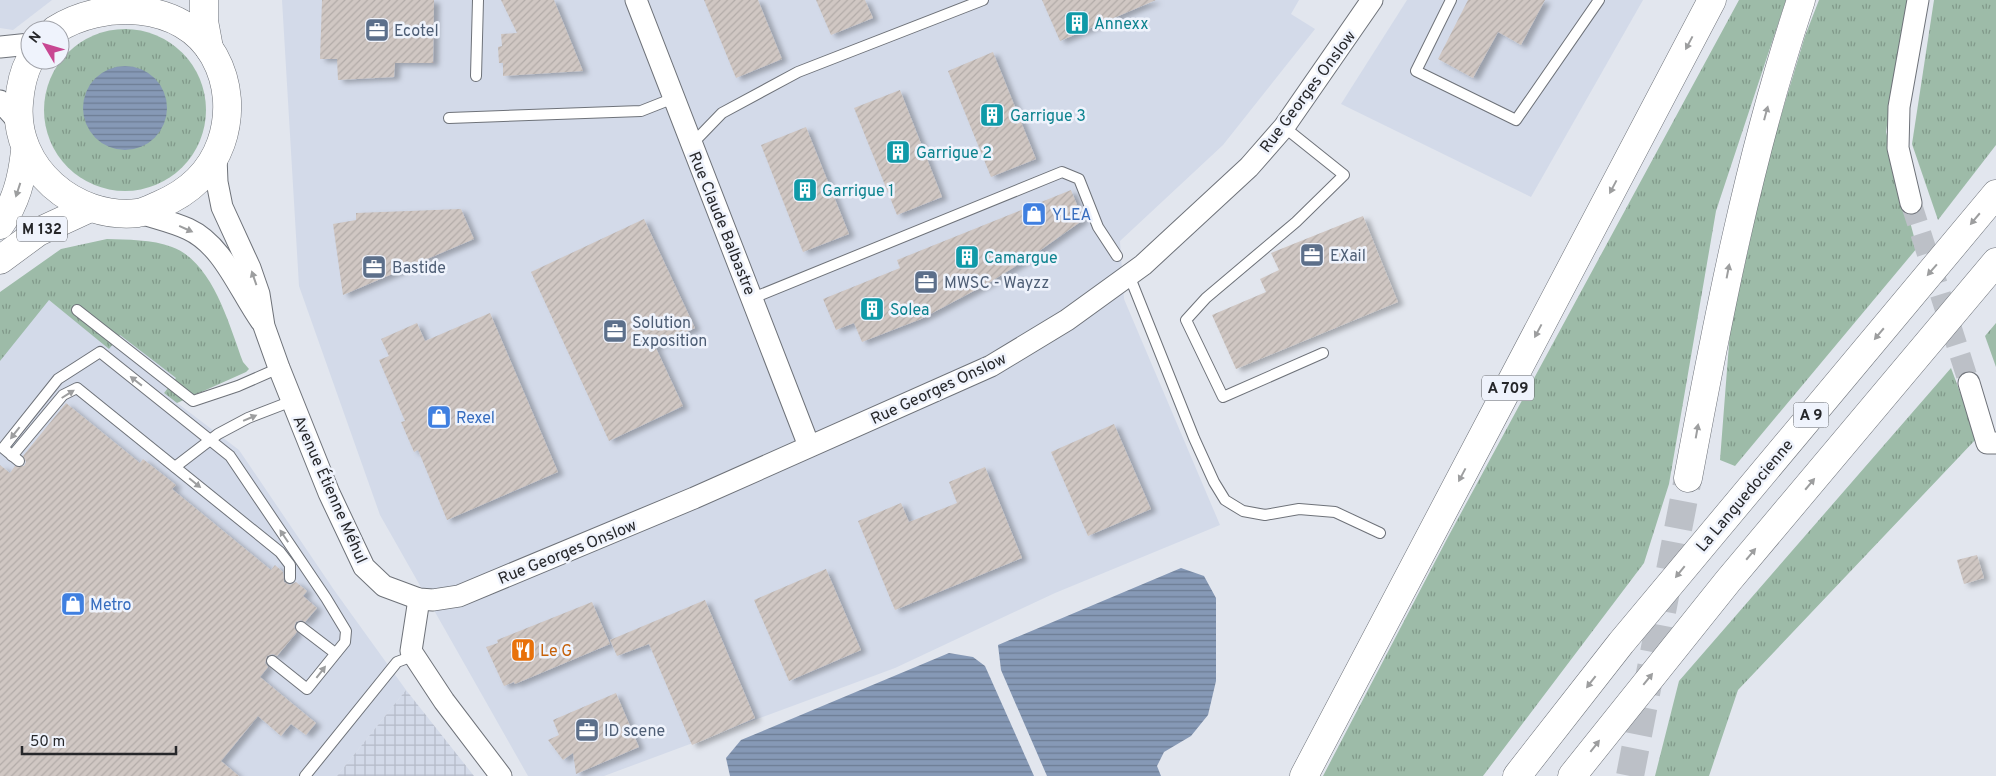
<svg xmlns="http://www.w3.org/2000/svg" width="1996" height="776" font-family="Overpass,sans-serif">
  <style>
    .built { fill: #d3dae9 }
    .industrial { fill: url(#industrial-grid) }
    .grass { fill: url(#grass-tufts) }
    .water { fill: url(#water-rules) }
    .building { fill: url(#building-hatch); filter: url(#shadow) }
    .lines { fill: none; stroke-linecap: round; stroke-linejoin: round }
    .street-tunnel { stroke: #bcc0c7; stroke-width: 21; stroke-dasharray: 21 11; stroke-linecap: butt }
    .highway-tunnel { stroke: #bcc0c7; stroke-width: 28; stroke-dasharray: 28 14; stroke-linecap: butt }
    .lane-casing { stroke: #6e7279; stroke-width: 12 }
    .street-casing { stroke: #6e7279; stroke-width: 23 }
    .primary-casing { stroke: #6e7279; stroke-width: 29 }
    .highway-casing { stroke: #6e7279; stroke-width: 29 }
    .lane { stroke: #fff; stroke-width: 10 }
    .street { stroke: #fff; stroke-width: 21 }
    .primary { stroke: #fff; stroke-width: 28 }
    .highway { stroke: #fff; stroke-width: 28 }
    .oneway { fill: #9d9e9f }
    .labels { text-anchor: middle; stroke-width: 5; stroke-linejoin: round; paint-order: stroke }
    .shield { fill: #eff3fc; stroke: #626469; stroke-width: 1 }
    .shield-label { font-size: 15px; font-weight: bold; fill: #26272a }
    .culture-label { font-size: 16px; fill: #0d838f; stroke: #eff3fc; text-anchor: start }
    .service-label { font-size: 16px; fill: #4e5e75; stroke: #eff3fc; text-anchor: start }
    .street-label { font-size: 16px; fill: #26272a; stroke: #eff3fc }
    .shop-label { font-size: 16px; fill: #366cbe; stroke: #eff3fc; text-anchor: start }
    .food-label { font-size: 16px; fill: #c56008; stroke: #eff3fc; text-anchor: start }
  </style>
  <defs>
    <pattern id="industrial-grid" width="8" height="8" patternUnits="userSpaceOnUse" patternTransform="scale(1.25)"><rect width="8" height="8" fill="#d3dae9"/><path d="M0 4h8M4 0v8" fill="none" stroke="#b5bbc8"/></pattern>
    <pattern id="grass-tufts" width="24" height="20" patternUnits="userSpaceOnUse" patternTransform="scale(1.25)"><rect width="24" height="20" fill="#9dbba8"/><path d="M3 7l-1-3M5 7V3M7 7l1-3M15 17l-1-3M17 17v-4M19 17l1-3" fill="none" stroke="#809889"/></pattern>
    <pattern id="water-rules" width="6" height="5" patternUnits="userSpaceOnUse" patternTransform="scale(1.25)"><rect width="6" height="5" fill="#8699b6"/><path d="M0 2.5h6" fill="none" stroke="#6d7d94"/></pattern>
    <pattern id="building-hatch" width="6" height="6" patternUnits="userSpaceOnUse" patternTransform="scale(1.25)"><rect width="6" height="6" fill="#d0c7c3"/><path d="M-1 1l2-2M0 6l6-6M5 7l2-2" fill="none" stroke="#b2aba8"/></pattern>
    <filter id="shadow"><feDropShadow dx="5.5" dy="3" stdDeviation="2.5" flood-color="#0004"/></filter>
  </defs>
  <rect width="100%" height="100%" fill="#e2e6ee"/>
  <g class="built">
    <polygon points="0,0 52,0 13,30 0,28"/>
    <polygon points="282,0 1299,0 1291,14 1315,29 1223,145 1120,241 1124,299 1220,525 1055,593 895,668 604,776 528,776 380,515 299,286"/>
    <polygon points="1407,0 1643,0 1531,197 1341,104"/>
    <polygon points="49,300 109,348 120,334 176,378 164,393 239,450 334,590 406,690 337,776 0,776 0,310"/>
  </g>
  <polygon class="industrial" points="406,690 474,776 337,776"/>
  <g class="grass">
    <polygon points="1739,0 1786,0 1716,211 1669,484 1644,563 1483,776 1323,776 1448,537"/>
    <polygon points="1819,0 1907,0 1886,132 1917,248 1735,466 1720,460 1730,331 1768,159 1805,36"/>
    <polygon points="1934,0 1996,0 1996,145 1938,220 1912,144"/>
    <circle cx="125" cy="110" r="81"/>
    <path d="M107 239C127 240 152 239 172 247 213 262 229 325 243 362L249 369 246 372 177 403 164 393 176 378 120 335 109 349 49 300 0 361V292L61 249Z"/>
    <polygon points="1996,323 1996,367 1985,336"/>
    <polygon points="1951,368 1977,438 1738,690 1709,776 1655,776 1679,681"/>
  </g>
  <g class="water">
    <circle cx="125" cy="108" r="42"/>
    <polygon points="1181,568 1204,576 1216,598 1216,681 1208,715 1191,736 1164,752 1157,766 1161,776 1047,776 1001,670 998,645"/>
    <polygon points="949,653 973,657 985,666 1034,776 730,776 726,758 741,740"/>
  </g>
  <g class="building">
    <polygon points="322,0 434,0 433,63 395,63 394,77 338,80 337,59 320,59"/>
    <polygon points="501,0 554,0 583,71 503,76 503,63 499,63 498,47 502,46 501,34 517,33"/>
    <polygon points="704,0 758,0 782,59 736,78"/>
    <polygon points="816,0 865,0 873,18 831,35"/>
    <polygon points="1042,0 1156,0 1060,41"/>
    <polygon points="1468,0 1545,0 1521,45 1498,32 1473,78 1438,59"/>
    <polygon points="993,52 1036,159 991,177 948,71"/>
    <polygon points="900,90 942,197 897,215 854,108"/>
    <polygon points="806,127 849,234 803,252 761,145"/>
    <polygon points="1071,190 1083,220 1035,254 987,284 921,319 862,342 854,323 836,330 823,299 900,268 897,260"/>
    <polygon points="461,209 474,239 343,295 333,224 356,220 356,213"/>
    <polygon points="1363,216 1398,302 1236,369 1212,315 1266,292 1260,279 1279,270 1271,253"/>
    <polygon points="644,219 695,328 655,346 683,406 609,441 531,272"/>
    <polygon points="490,313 558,472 447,520 418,450 414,452 401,422 405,421 379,360 389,356 381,339 417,323 425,341"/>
    <polygon points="66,403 140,463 143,459 176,485 172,489 271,570 275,565 283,572 284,582 290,585 296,582 307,591 303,596 317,608 305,622 301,620 296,622 294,627 297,632 277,656 273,654 267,656 265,663 268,667 260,677 316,723 306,735 291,724 281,736 258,716 221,761 239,776 0,776 0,465 10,473 15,466 24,466 26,462 23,456"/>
    <polygon points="1114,424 1151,509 1088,536 1051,452"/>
    <polygon points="985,467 1022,558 895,610 858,521 901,503 909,522 957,503 949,482"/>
    <polygon points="1977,555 1984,578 1964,584 1957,560"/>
    <polygon points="826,569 861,650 789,681 754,600"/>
    <polygon points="705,600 755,718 692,745 649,644 617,656 610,640"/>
    <polygon points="592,602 610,644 515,684 514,682 504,686 486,647 498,643 497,640"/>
    <polygon points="616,693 639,747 576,774 573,753 563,760 548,740 559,735 553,720"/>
  </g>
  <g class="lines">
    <polyline class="street-tunnel" points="1911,203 1969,383"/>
    <polyline class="highway-tunnel" points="1630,776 1688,478"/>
    <defs>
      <g id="lane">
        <polyline points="1451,0 1416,71 1516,120 1599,0"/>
        <polyline points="476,76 478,0"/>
        <polyline points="449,118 641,111 674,98"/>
        <polyline points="1284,127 1344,175 1296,222 1206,298 1186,320 1223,397 1323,353"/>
        <polyline points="692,144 722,113 798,72 983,0"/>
        <polyline points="1129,275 1194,438 1214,482 1225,500 1243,511 1265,515 1299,509 1335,512 1380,533"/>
        <polyline points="753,298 1062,172 1079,179 1098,227 1117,256"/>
        <polyline points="77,310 193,401 238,386 279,368"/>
        <polyline points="12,456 63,395 77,388 280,552 290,565 290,578"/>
        <polyline points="19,461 3,448 58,379 100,352 230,456 326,598 346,631 345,642 307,689 272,661"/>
        <polyline points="175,467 218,434 248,418 292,401"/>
        <polyline points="301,627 335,653"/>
        <polyline points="305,776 397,662 413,656"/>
      </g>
      <g id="street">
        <polyline points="636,0 809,446"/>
        <polyline points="0,47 30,44"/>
        <polyline points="0,101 17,120"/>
        <polyline points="216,157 217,182 222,207 250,268 259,294 264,326 279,368 329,493 364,567 384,586 419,599 433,600 459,596 694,498 991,366 1067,320 1143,265 1249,167 1284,127 1372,0"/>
        <polyline points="1911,203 1898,148 1899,107 1918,0"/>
        <path d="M140 213C155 218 173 222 188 229 223 245 239 290 261 321"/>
        <polyline points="1969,383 1987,443 1996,443"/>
        <polyline points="419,599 411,651 444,701 501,776"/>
      </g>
      <g id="primary">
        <polyline points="204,0 204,21 209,48"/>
        <path d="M30 60C23 73 20 89 19 103 13 168 75 220 138 213 145 212 152 208 159 205 188 193 210 174 221 143 231 114 229 83 214 56 183 0 101 0 55 30"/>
        <path d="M0 225C16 202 22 179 25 151"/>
        <polyline points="0,260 38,232 90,208"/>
      </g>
      <g id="highway">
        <path d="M1688 478C1718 317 1749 156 1801 0"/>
        <polyline points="1304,776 1712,0"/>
        <polyline points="1517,776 1621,643 1996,194"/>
        <polyline points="1572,776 1728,581 1996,262"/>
      </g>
    </defs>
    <use href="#lane" class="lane-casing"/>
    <use href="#street" class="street-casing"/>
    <use href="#primary" class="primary-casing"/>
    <use href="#highway" class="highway-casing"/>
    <use href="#lane" class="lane"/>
    <use href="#street" class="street"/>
    <use href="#primary" class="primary"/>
    <use href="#highway" class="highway"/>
  </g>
  <defs><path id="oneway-solid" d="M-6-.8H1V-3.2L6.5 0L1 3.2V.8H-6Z" transform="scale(1.25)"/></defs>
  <g class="oneway">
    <use href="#oneway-solid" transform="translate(1689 43) rotate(118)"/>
    <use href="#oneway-solid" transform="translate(1766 113) rotate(-75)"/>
    <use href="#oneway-solid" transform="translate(1613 187) rotate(118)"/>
    <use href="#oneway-solid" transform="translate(18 190) rotate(108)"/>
    <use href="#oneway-solid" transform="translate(1975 219) rotate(130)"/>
    <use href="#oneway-solid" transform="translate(186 229) rotate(24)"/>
    <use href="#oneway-solid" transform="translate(1932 270) rotate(131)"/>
    <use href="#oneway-solid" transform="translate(1728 271) rotate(-79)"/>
    <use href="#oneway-solid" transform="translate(254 278) rotate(-109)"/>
    <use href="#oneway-solid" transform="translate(1538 331) rotate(118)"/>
    <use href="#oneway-solid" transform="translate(1879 334) rotate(130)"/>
    <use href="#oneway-solid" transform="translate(136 381) rotate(-142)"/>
    <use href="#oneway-solid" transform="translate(68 394) rotate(-32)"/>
    <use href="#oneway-solid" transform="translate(250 418) rotate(-23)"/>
    <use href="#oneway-solid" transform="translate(1697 431) rotate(-80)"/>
    <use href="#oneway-solid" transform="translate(15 433) rotate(128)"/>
    <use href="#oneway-solid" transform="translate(1462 475) rotate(118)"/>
    <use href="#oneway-solid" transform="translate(195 483) rotate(39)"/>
    <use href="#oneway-solid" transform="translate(1810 484) rotate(-50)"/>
    <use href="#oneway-solid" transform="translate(284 536) rotate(-124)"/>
    <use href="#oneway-solid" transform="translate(1751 554) rotate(-50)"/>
    <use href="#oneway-solid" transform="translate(1680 572) rotate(129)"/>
    <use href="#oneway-solid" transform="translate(321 672) rotate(-52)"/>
    <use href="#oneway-solid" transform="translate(1648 679) rotate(-51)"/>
    <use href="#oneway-solid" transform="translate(1591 682) rotate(128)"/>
    <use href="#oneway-solid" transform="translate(1595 746) rotate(-52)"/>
  </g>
  <defs>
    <symbol id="building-square" viewBox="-11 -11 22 22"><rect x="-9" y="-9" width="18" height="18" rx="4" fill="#0f9aa8" stroke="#eff3fc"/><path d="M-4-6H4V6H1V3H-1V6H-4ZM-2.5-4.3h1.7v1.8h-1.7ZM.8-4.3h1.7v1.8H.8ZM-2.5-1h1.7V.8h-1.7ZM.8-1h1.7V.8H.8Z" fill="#fff"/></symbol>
    <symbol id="office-square" viewBox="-11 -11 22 22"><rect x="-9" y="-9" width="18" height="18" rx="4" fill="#5c6f8a" stroke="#eff3fc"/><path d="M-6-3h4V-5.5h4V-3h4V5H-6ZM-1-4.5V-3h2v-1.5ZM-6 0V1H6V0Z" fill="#fff"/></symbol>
    <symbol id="shop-square" viewBox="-11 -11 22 22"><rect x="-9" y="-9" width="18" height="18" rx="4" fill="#3f7fe0" stroke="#eff3fc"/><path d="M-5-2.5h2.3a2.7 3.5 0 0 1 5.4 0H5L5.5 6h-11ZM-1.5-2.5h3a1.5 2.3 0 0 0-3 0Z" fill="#fff"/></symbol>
    <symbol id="restaurant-square" viewBox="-11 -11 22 22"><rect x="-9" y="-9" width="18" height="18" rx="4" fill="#e8710a" stroke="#eff3fc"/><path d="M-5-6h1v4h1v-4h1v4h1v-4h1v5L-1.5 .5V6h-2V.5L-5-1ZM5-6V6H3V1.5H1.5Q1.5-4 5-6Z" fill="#fff"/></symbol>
  </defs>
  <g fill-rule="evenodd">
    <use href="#building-square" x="1063" y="9" width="28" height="28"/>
    <use href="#office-square" x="363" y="16" width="28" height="28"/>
    <use href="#building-square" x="978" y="101" width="28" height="28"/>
    <use href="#building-square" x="884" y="138" width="28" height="28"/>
    <use href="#building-square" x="791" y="176" width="28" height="28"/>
    <use href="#shop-square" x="1020" y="200" width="28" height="28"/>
    <use href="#office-square" x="1298" y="241" width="28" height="28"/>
    <use href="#building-square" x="953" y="243" width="28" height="28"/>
    <use href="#office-square" x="360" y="253" width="28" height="28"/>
    <use href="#office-square" x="912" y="268" width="28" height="28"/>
    <use href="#building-square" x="858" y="295" width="28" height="28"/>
    <use href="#office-square" x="601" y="317" width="28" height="28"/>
    <use href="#shop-square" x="425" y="403" width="28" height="28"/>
    <use href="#shop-square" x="59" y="590" width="28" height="28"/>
    <use href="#restaurant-square" x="509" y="636" width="28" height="28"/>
    <use href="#office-square" x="573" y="716" width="28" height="28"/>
  </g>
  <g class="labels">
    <g class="shield">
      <rect x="17" y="216.5" width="50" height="25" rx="4"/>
      <rect x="1482" y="375.5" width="52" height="25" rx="4"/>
      <rect x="1793.5" y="402.5" width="35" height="25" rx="4"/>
    </g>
    <g class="shield-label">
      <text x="42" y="234">M 132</text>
      <text x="1508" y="393">A 709</text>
      <text x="1811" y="420">A 9</text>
    </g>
    <g class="culture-label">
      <text x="1094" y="29">Annexx</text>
      <text x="1010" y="121">Garrigue 3</text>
      <text x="916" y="158">Garrigue 2</text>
      <text x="822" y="196">Garrigue 1</text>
      <text x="984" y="263">Camargue</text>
      <text x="890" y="315">Solea</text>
    </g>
    <g class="service-label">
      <text x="394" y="36">Ecotel</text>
      <text x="1330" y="261">EXail</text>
      <text x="392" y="273">Bastide</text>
      <text x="944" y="288">MWSC - Wayzz</text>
      <text x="632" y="328">Solution<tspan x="632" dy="18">Exposition</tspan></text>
      <text x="604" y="736">ID scene</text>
    </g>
    <g class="street-label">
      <text transform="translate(1307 91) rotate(-53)" y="6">Rue Georges Onslow</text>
      <text transform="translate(723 223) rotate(68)" y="6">Rue Claude Balbastre</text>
      <text transform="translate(938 388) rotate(-25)" y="6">Rue Georges Onslow</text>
      <text transform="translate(331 489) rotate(66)" y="6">Avenue Étienne Méhul</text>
      <text transform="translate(1744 495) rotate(-50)" y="6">La Languedocienne</text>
      <text transform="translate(567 551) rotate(-22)" y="6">Rue Georges Onslow</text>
    </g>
    <g class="shop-label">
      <text x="1052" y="220">YLEA</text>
      <text x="456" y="423">Rexel</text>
      <text x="90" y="610">Metro</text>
    </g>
    <g class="food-label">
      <text x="540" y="656">Le G</text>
    </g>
  </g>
  <g transform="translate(45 45) rotate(308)"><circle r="24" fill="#eff3fc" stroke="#9fa1a8"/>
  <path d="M0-4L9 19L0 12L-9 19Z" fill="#c84792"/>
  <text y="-8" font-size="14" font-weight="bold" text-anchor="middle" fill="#26272a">N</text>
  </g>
  <path d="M22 746v8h154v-8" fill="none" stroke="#26272a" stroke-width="2.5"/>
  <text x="30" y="746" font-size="15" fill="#26272a" stroke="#eff3fc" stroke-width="4" paint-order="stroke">50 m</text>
</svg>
